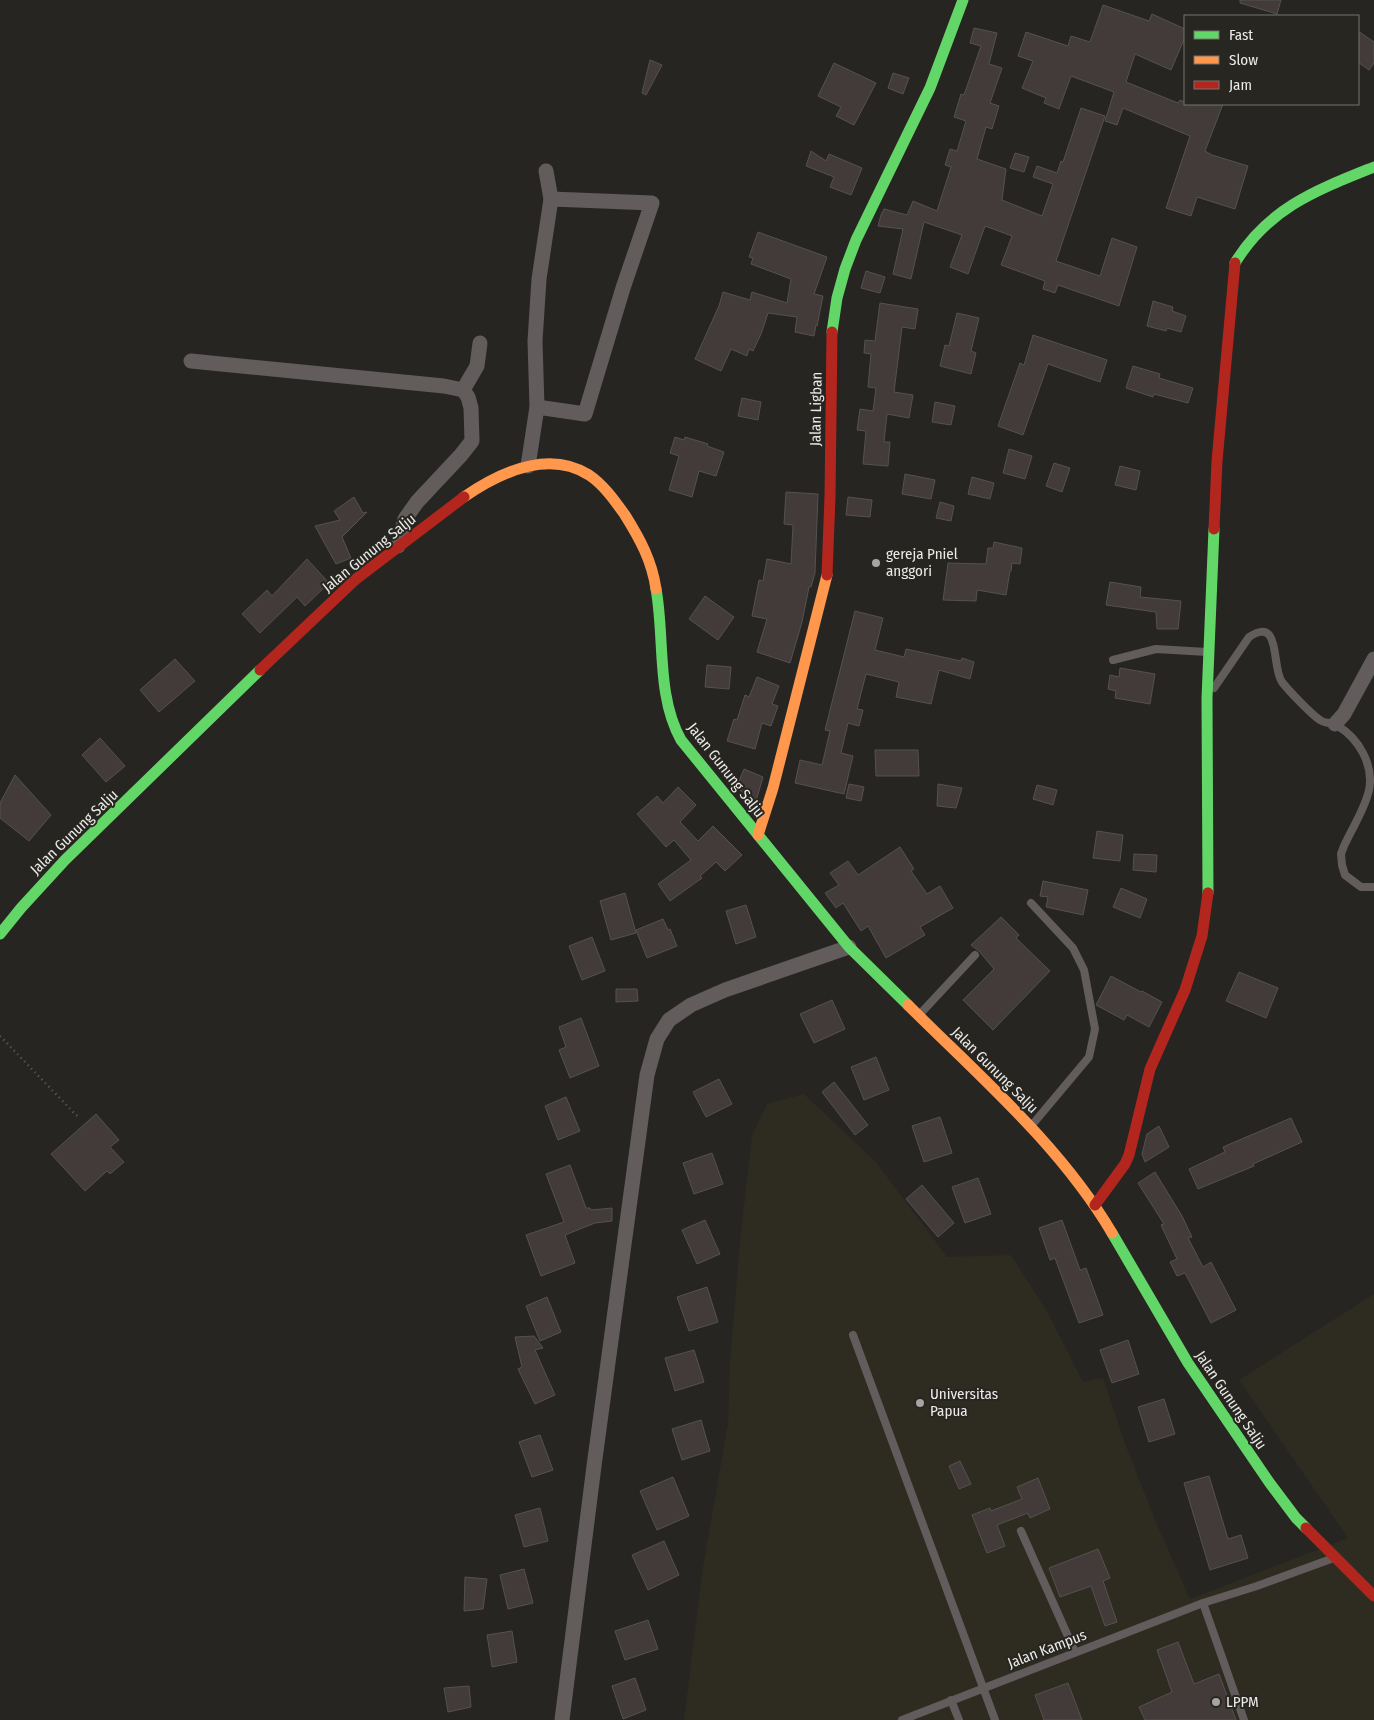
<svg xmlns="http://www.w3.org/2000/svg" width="1374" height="1720" font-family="'Fira Sans Condensed',sans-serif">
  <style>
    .built { fill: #2e2b21 }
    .building { fill: #423b39; stroke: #545251 }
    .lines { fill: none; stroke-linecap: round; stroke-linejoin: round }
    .path { stroke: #625f5e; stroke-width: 2.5; stroke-dasharray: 1 4; stroke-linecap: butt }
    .lane { stroke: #625c5c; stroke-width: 8 }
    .street { stroke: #625c5c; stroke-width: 15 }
    .fast { stroke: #63d668; stroke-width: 11 }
    .slow { stroke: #ff974d; stroke-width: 11 }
    .jam { stroke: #b3261e; stroke-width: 11 }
    .poi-dot { fill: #a6a5a2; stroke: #272621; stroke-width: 2 }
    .labels { text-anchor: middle; stroke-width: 4; stroke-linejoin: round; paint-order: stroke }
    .street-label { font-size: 15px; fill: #ebeae7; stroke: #272621 }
    .poi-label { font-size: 15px; fill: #ebeae7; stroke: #272621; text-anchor: start }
  </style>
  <rect width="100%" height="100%" fill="#262522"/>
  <polygon class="built" points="804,1094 875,1161 947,1257 1011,1255 1048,1313 1083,1382 1103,1378 1126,1446 1156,1522 1190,1599 1348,1538 1239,1380 1374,1294 1374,1720 684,1720 703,1567 728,1424 730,1360 741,1233 752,1135 767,1104"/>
  <g class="building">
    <polygon points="1240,0 1281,0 1277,14 1240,3"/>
    <polygon points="1103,5 1149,21 1152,14 1185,29 1185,37 1171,70 1135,54 1126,82 1178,103 1180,100 1185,102 1185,104 1223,104 1205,151 1212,155 1248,166 1235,209 1197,197 1191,216 1166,208 1190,136 1123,108 1117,125 1105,121 1114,92 1071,76 1059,109 1044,103 1046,98 1022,88 1033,61 1018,56 1026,32 1068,46 1071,36 1090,42"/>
    <polygon points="974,28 997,33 989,64 1002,68 990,103 999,106 992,129 986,127 977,159 1006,169 1002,200 1042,216 1053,184 1033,177 1037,166 1057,173 1061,161 1063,162 1081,108 1105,116 1056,261 1100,276 1112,238 1137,247 1119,306 1058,285 1055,293 1043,289 1045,281 1001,265 1012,236 985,226 968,274 950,267 962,235 924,222 911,279 893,274 903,229 878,226 881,215 884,209 907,215 913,201 937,211 951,167 945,165 950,149 957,151 966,121 954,117 961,94 964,95 981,46 970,43"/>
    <polygon points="1358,31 1374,42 1374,63 1369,70 1358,62"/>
    <polygon points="650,60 662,65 646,95 642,93"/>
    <polygon points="834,63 876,83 854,125 836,116 841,107 818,96"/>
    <polygon points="893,73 909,78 903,94 888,88"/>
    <polygon points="811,151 826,161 829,154 862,168 851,195 830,187 834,177 806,166"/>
    <polygon points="1015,153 1029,157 1024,172 1010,168"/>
    <polygon points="758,232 827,257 814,294 823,296 817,326 816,325 814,336 795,332 797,317 768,313 761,334 753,351 749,349 747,356 731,349 721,371 695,359 719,306 723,292 750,300 752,292 787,303 791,279 751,264 753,258 749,257"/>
    <polygon points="866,271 885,277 880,293 861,288"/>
    <polygon points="1153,301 1173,307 1172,311 1186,316 1181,332 1167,328 1166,331 1147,326"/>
    <polygon points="880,303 918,309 915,329 902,327 894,392 913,395 909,418 887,414 884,442 890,442 888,466 863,464 866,431 857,430 860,409 873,411 876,388 868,387 871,354 864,353 865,340 875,341"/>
    <polygon points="957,313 979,318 971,351 976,353 971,374 940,366 945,345 949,346"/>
    <polygon points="1033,335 1107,360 1100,382 1048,364 1023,435 998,426 1020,363 1024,365"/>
    <polygon points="1133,366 1160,374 1159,378 1193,388 1188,403 1154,394 1153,397 1126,388"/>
    <polygon points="742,398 761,402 758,420 738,416"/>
    <polygon points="935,402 955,406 951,425 932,422"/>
    <polygon points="675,437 684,440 685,437 708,444 707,446 724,452 716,476 699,471 692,497 669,490 679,456 670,453"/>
    <polygon points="1009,449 1032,456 1025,479 1003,473"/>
    <polygon points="1054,463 1070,468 1062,492 1046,486"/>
    <polygon points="1120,466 1140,471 1136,490 1115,485"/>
    <polygon points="905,474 935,480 931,499 902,494"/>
    <polygon points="972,477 994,483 990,499 968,494"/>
    <polygon points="786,492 818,494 815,573 811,587 809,587 802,622 790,663 757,652 767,619 752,616 759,580 763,581 767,559 791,564 793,525 784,524"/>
    <polygon points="354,497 363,513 367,512 342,537 351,558 336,564 315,526 340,520 334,511"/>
    <polygon points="848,497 872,500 870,517 846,515"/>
    <polygon points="940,502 954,506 951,521 936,518"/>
    <polygon points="994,542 1022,548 1020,564 1012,563 1011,571 1010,571 1006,595 977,590 976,601 943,600 948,563 986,564 988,548 993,548"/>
    <polygon points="307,559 329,583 305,606 297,597 260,633 242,614 267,590 272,596"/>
    <polygon points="1110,582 1141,587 1140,597 1181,601 1178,629 1157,629 1156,612 1106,605"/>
    <polygon points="705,596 734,617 718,640 689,619"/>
    <polygon points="855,611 883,618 875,650 904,657 906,649 961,661 962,658 974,662 970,679 939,670 931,704 896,697 899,682 866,674 857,709 863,710 859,726 848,723 841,753 853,756 844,794 795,783 800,760 822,765 830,731 825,730"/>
    <polygon points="175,659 195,681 159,712 140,690"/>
    <polygon points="707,665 731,667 729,689 705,687"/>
    <polygon points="1120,668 1155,674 1150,704 1115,698 1116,691 1108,689 1110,675 1119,677"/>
    <polygon points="757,677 779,686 772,704 778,706 771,726 762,723 755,749 727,741 734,719 737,720 745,695 749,697"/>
    <polygon points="100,738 125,766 106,782 82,755"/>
    <polygon points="875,750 918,750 919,776 876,776"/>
    <polygon points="744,769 763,777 756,801 745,796 737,786"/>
    <polygon points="15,775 51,815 29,841 0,818 0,803"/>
    <polygon points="849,784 864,787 861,801 846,798"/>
    <polygon points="938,784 962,788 956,808 937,806"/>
    <polygon points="1037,785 1057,790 1053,805 1033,799"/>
    <polygon points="678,787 696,805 680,822 698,841 713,826 742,855 725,871 716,862 700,876 702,878 670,901 658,884 691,860 674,840 666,847 637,814 657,796 663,803"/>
    <polygon points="1097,831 1123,835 1120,861 1093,858"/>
    <polygon points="900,847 914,869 911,871 927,894 940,886 953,908 920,927 925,935 886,958 868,926 861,931 843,903 836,908 825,893 839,885 830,873 848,861 858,875"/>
    <polygon points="1134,854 1157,855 1156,872 1133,870"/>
    <polygon points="1043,881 1088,890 1083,915 1046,907 1048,897 1040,896"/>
    <polygon points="1121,888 1147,899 1140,918 1113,907"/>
    <polygon points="625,893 636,933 611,940 600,901"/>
    <polygon points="746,905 756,937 736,944 726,911"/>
    <polygon points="1001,917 1019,935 1016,938 1050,971 993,1030 963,1000 994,969 979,951 971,945"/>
    <polygon points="663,919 668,930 670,929 677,946 647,958 636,930"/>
    <polygon points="592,937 605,971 582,980 569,946"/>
    <polygon points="1239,972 1278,988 1266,1018 1226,1001"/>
    <polygon points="1111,976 1141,992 1142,991 1162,1002 1149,1027 1127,1015 1124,1020 1096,1005"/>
    <polygon points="616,989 637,989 638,1001 616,1002"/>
    <polygon points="832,1000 845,1029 814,1043 800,1014"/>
    <polygon points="581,1018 599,1066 570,1078 559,1050 566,1047 559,1027"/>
    <polygon points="876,1057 889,1090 864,1100 851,1067"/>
    <polygon points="719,1079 732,1104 706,1117 693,1092"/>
    <polygon points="834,1082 868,1125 855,1135 822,1092"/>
    <polygon points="566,1097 580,1131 558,1140 545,1106"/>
    <polygon points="96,1114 119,1140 110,1147 124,1162 110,1174 107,1171 85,1191 51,1154"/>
    <polygon points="940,1117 952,1153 924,1162 912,1126"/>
    <polygon points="1291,1118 1302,1142 1253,1164 1254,1166 1198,1189 1189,1169 1225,1152 1223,1147"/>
    <polygon points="1159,1126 1169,1147 1145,1162 1142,1154 1147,1134"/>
    <polygon points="712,1153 723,1184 694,1194 683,1163"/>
    <polygon points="570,1165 586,1208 590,1208 591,1210 612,1208 612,1221 595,1223 565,1235 575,1263 541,1276 526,1235 564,1222 546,1174"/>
    <polygon points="1155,1172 1182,1216 1192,1237 1188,1238 1203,1267 1211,1262 1236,1310 1211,1323 1185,1273 1177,1276 1170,1262 1177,1259 1161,1225 1164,1224 1138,1183"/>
    <polygon points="978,1178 991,1214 965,1223 952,1187"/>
    <polygon points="922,1185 954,1223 938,1237 906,1199"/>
    <polygon points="705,1220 720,1254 697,1264 682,1230"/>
    <polygon points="1062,1220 1080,1270 1086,1268 1103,1315 1079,1323 1055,1258 1050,1260 1039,1228"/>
    <polygon points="707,1287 718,1322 689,1331 677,1297"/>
    <polygon points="547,1297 561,1332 540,1341 526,1306"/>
    <polygon points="534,1336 543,1348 535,1350 555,1395 535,1404 518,1369 522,1367 515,1337"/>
    <polygon points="1128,1340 1139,1374 1112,1383 1100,1350"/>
    <polygon points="694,1350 704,1382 675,1391 665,1358"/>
    <polygon points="1164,1399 1175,1434 1149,1442 1138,1407"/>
    <polygon points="701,1420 710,1451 682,1460 672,1429"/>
    <polygon points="540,1435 553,1470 532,1477 519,1442"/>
    <polygon points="960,1461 971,1484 959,1489 949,1466"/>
    <polygon points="1209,1476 1228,1539 1241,1535 1248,1558 1210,1570 1184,1483"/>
    <polygon points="673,1477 689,1516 657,1530 640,1491"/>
    <polygon points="1038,1478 1050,1509 1030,1518 1028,1513 997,1525 1005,1546 987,1553 972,1515 990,1508 991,1511 1022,1499 1017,1487"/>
    <polygon points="540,1508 548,1541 524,1547 515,1515"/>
    <polygon points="664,1541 679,1575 648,1590 632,1555"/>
    <polygon points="1098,1549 1110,1578 1103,1581 1117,1622 1105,1626 1091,1586 1060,1597 1049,1568"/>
    <polygon points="524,1569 533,1603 508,1609 500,1575"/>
    <polygon points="465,1577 487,1579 483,1609 464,1611"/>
    <polygon points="648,1620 658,1649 625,1660 615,1631"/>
    <polygon points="512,1631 517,1662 492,1667 487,1635"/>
    <polygon points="1178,1642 1194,1684 1219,1674 1236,1720 1145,1720 1139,1707 1172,1692 1157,1650"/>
    <polygon points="635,1678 646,1710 623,1719 612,1686"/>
    <polygon points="1068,1683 1082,1720 1044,1720 1035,1695"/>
    <polygon points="469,1686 471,1707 448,1712 444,1688"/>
  </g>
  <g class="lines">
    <polyline class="path" points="0,1036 79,1118"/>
    <g class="lane">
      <polyline points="1113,660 1156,649 1207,652"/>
      <path d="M1214 688 1249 637C1282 615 1271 668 1282 682 1288 690 1312 715 1320 720 1325 724 1332 722 1338 726 1359 739 1374 765 1369 790 1365 809 1352 828 1344 846L1341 854 1342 865 1345 875 1361 887H1374"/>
      <polyline points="1031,903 1073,948 1084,970 1095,1029 1089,1057 1032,1125"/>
      <polyline points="920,1014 975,955"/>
      <polyline points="853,1335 995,1720"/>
      <polyline points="1021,1531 1075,1652"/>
      <polyline points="1203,1603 1244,1720"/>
      <polyline points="951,1700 959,1720"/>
      <polyline points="902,1720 1203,1603 1257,1586 1331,1559"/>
    </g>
    <g class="street">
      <polyline points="191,361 444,386 463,390 468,397 471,408 472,441 461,455 417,502 405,519 398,546"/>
      <polyline points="463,390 477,366 480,343"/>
      <polyline points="537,407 585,414 623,288 652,203 551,199"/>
      <polyline points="528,466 537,407 535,341 539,279 551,199 546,171"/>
      <polyline points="1335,724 1344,714 1374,659"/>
      <polyline points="562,1720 594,1466 647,1075 657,1039 669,1020 691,1005 725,990 849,947"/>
    </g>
    <g class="fast">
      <path d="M1235 263C1268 208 1317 190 1374 167"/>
      <polyline points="832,332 837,298 845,269 856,240 930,88 963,0"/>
      <path d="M656 589C665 638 656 695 681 740L849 947 908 1005"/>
      <polyline points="1208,893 1207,698 1214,529"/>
      <polyline points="0,934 21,908 65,860 260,670"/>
      <polyline points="1112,1233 1188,1363 1269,1482 1296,1518 1306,1528"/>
    </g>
    <g class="slow">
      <path d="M464 497C499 473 548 449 589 475 604 485 615 501 625 515 640 539 652 561 656 589"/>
      <polyline points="758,835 773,788 827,575"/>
      <path d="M908 1005C980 1077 1060 1145 1112 1233"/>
    </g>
    <g class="jam">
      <polyline points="1214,529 1217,461 1235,263"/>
      <polyline points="827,575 830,497 832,332"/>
      <polyline points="260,670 356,579 464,497"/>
      <polyline points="1095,1205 1125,1164 1129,1155 1150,1069 1185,990 1202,936 1208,893"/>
      <polyline points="1306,1528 1374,1596"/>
    </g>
  </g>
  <g class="poi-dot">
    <circle cx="876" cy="563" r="5"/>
    <circle cx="920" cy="1403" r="5"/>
    <circle cx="1216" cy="1702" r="5"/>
  </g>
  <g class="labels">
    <g class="street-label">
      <text transform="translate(816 409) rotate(-89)" y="5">Jalan Ligban</text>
      <text transform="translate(369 553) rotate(-39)" y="5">Jalan Gunung Salju</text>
      <text transform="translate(726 770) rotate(52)" y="5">Jalan Gunung Salju</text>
      <text transform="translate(74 832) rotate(-44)" y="5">Jalan Gunung Salju</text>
      <text transform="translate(995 1070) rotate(45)" y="5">Jalan Gunung Salju</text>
      <text transform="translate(1231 1400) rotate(56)" y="5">Jalan Gunung Salju</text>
      <text transform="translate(1047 1649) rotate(-21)" y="5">Jalan Kampus</text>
    </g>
    <g class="poi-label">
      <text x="886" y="559">gereja Pniel<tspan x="886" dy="17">anggori</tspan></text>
      <text x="930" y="1399">Universitas<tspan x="930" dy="17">Papua</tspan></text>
      <text x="1226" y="1707">LPPM</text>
    </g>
  </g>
  <rect x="1184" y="15" width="175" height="90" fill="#272621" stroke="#757470"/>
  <rect x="1194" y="31" width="25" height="8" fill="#63d668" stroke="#757470"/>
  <text x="1229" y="40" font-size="15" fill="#ebeae7">Fast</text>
  <rect x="1194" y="56" width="25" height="8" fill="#ff974d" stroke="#757470"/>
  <text x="1229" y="65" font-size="15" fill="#ebeae7">Slow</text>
  <rect x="1194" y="81" width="25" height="8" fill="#b3261e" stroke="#757470"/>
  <text x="1229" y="90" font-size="15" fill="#ebeae7">Jam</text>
</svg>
